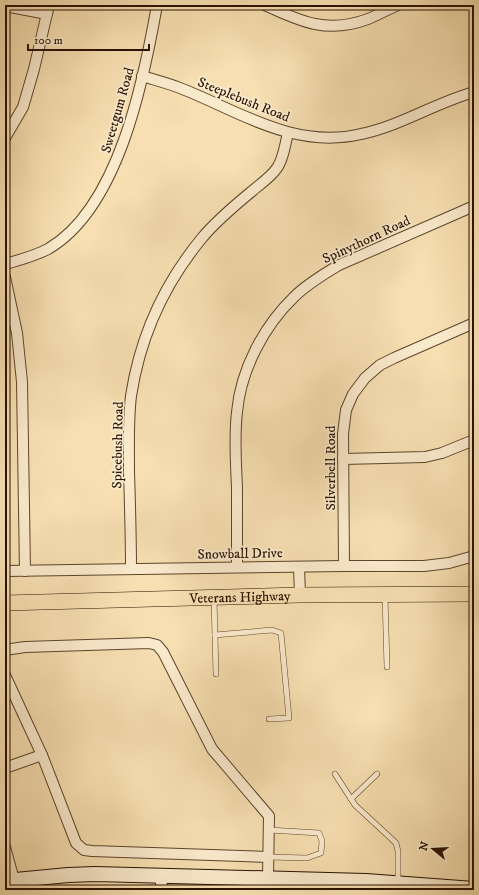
<svg xmlns="http://www.w3.org/2000/svg" width="479" height="895" font-family="'IM FELL DW Pica',serif">
  <style>
    .lines { fill: none; stroke-linecap: round; stroke-linejoin: round }
    .lane-casing { stroke: #5c452c; stroke-width: 6 }
    .street-casing { stroke: #5c452c; stroke-width: 12 }
    .secondary-casing { stroke: #281200; stroke-width: 16 }
    .primary-casing { stroke: #281200; stroke-width: 16 }
    .lane { stroke: #faeacc; stroke-width: 5 }
    .street { stroke: #faeacc; stroke-width: 10 }
    .secondary { stroke: #faeacc; stroke-width: 14 }
    .primary { stroke: #f7dfb1; stroke-width: 15 }
    .labels { text-anchor: middle; stroke-width: 3.5; stroke-linejoin: round; paint-order: stroke }
    .street-label { font-size: 14px; fill: #281200; stroke: #faeacc }
  </style>
  <rect width="100%" height="100%" fill="#f7dfb1"/>
  <filter id="stains"><feTurbulence type="fractalNoise" baseFrequency=".005" numOctaves="4"/><feColorMatrix values="0 0 0 0 .2 0 0 0 0 .09 0 0 0 0 .02 0 0 0 .5 -.17"/></filter>
  <radialGradient id="worn" r=".72"><stop offset=".6" stop-color="#630" stop-opacity="0"/><stop offset="1" stop-color="#630" stop-opacity=".3"/></radialGradient>
  <g class="lines">
    <defs>
      <g id="lane">
        <polyline points="385,596 387,667"/>
        <polyline points="214,599 216,674"/>
        <polyline points="215,635 272,630 281,633 289,718 269,719"/>
        <polyline points="335,774 355,805 396,843 398,851 398,882"/>
        <polyline points="351,799 377,774"/>
        <polyline points="268,857 307,858 321,853 322,841 319,833 269,830"/>
      </g>
      <g id="street">
        <path d="M265 5C301 22 328 34 368 19 378 15 388 9 398 5"/>
        <polyline points="5,6 47,14"/>
        <path d="M142 76C155 80 167 83 180 88 239 111 294 150 361 134 400 126 435 103 474 92"/>
        <polyline points="5,138 23,107 34,69 49,5"/>
        <path d="M5 264C20 260 35 256 48 249 119 208 144 79 157 5"/>
        <polyline points="5,277 17,333 22,382 25,571"/>
        <polyline points="343,459 425,457 442,453 474,440"/>
        <polyline points="344,566 343,434 346,410 353,394 365,378 380,365 394,358 474,323"/>
        <path d="M237 567C237 541 237 514 237 488 236 463 234 437 237 412 241 369 264 326 294 297 307 284 324 274 339 265L474 206"/>
        <polyline points="299,567 300,595"/>
        <path d="M131 569C131 536 130 504 129 472 129 446 128 421 131 396 140 337 164 284 202 238 216 221 234 206 251 192 260 184 270 178 277 168 284 158 285 144 288 133"/>
        <polyline points="5,571 344,566 424,566 449,563 474,556"/>
        <polyline points="5,650 25,647 149,643 157,645 163,652 212,749 269,816 268,878"/>
        <polyline points="5,675 42,755 76,843 84,850 92,851 268,857"/>
        <polyline points="5,768 42,755"/>
        <polyline points="5,847 14,880"/>
        <polyline points="158,875 164,890"/>
      </g>
      <polyline id="secondary" points="5,881 68,875 95,874 366,881 474,889"/>
      <g id="primary">
        <path id="s1" d="M5 603 300 595 474 594"/>
      </g>
    </defs>
    <use href="#lane" class="lane-casing"/>
    <use href="#street" class="street-casing"/>
    <use href="#secondary" class="secondary-casing"/>
    <use href="#primary" class="primary-casing"/>
    <use href="#lane" class="lane"/>
    <use href="#street" class="street"/>
    <use href="#secondary" class="secondary"/>
    <use href="#primary" class="primary"/>
  </g>
  <g class="labels">
    <g class="street-label">
      <text transform="translate(244 99) rotate(22)" y="5">Steeplebush Road</text>
      <text transform="translate(117 110) rotate(-74)" y="5">Sweetgum Road</text>
      <text transform="translate(366 239) rotate(-25)" y="5">Spinythorn Road</text>
      <text transform="translate(117 445) rotate(-89)" y="5">Spicebush Road</text>
      <text transform="translate(330 468) rotate(-90)" y="5">Silverbell Road</text>
      <text transform="translate(240 553) rotate(-1)" y="5">Snowball Drive</text>
      <text dy="5" stroke="none"><textPath href="#s1" startOffset="235">Veterans Highway</textPath></text>
    </g>
  </g>
  <rect width="479" height="895" fill="none" stroke="#f7dfb1" stroke-width="20"/>
  <rect x="6" y="6" width="467" height="883" fill="none" stroke="#281200" stroke-width="2"/>
  <rect x="10" y="10" width="459" height="875" fill="none" stroke="#281200"/>
  <g transform="translate(433 849) rotate(288)" stroke="#faeacc" stroke-width="3" paint-order="stroke">
  <path d="M0-3L7 15L0 10L-7 15Z" fill="#281200"/>
  <text y="-6" font-size="11" font-weight="bold" text-anchor="middle" fill="#281200">N</text>
  </g>
  <path d="M28 44v6h121v-6" fill="none" stroke="#281200" stroke-width="2"/>
  <text x="34" y="44" font-size="12" fill="#281200" stroke="#faeacc" stroke-width="3" paint-order="stroke">100 m</text>
  <rect width="100%" height="100%" filter="url(#stains)"/>
  <rect width="100%" height="100%" fill="url(#worn)"/>
</svg>
